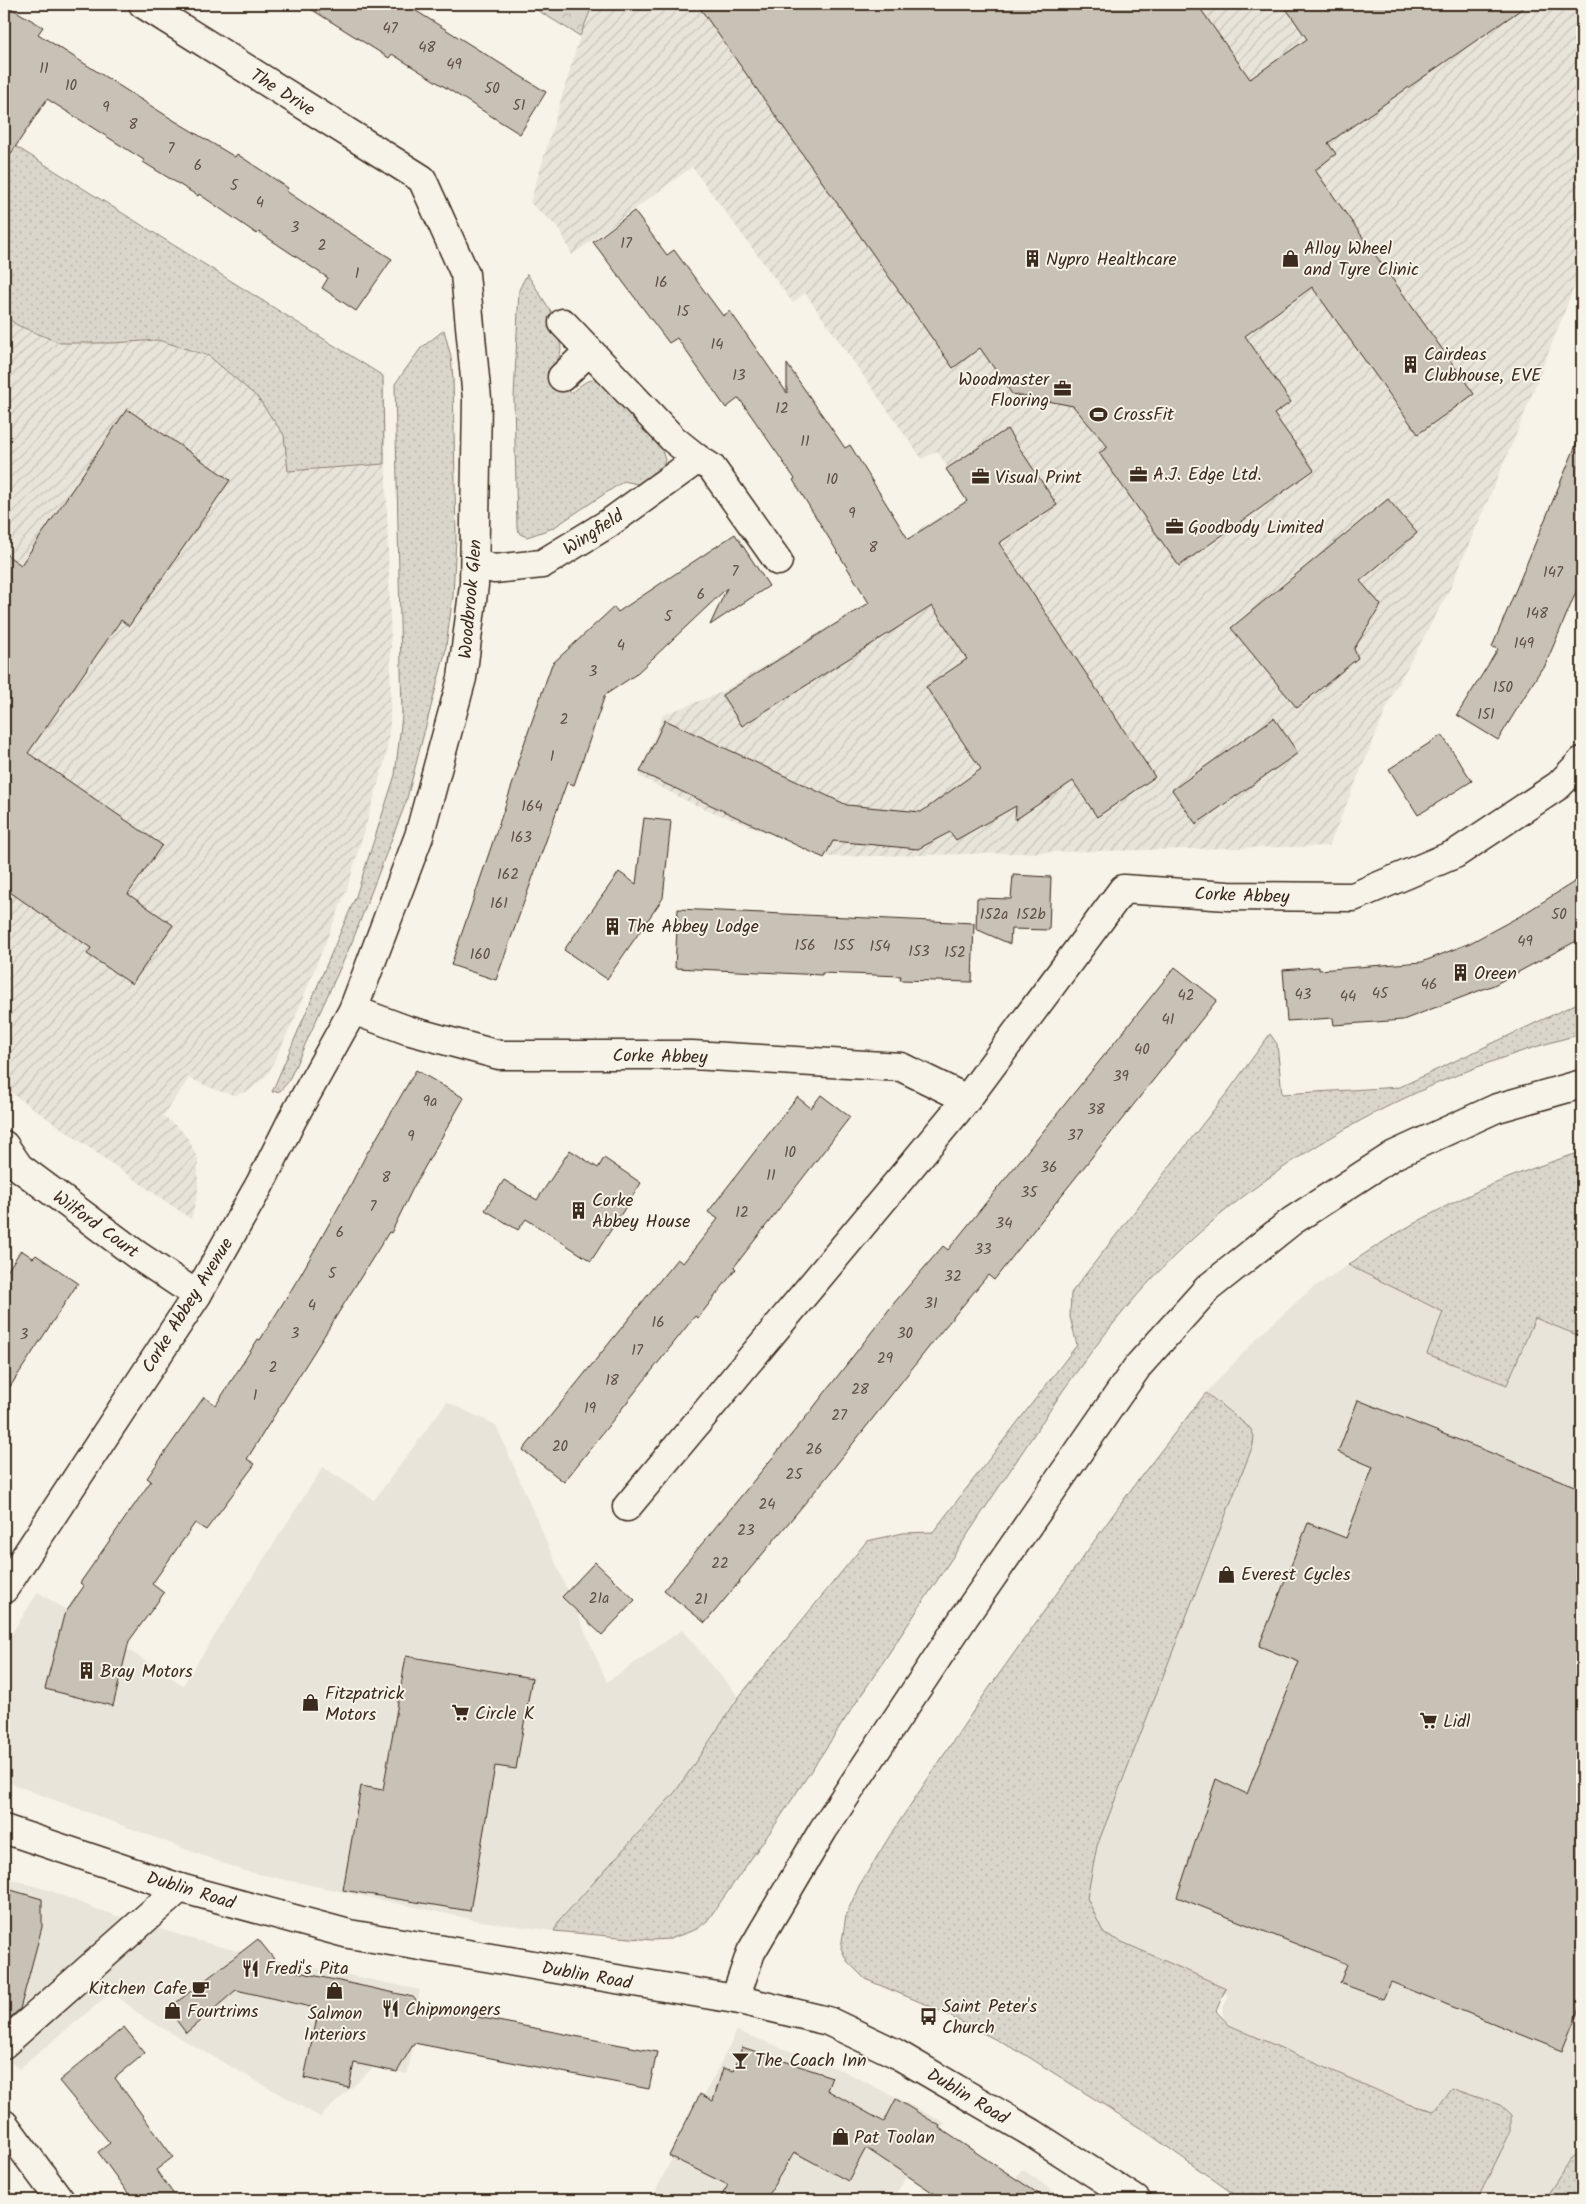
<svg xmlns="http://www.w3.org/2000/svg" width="1586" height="2204" font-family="Kalam,sans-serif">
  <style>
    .built { fill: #e9e4d9 }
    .industrial { fill: url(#industrial-furrows) }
    .grass { fill: url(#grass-dots); stroke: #8b8074 }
    .forest { fill: url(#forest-crowns); stroke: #8b8074 }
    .building { fill: #c8c1b6; stroke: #3b2a1e }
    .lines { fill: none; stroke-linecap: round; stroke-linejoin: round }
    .street-casing { stroke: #3b2a1e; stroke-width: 31 }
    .secondary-casing { stroke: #3b2a1e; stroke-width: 31 }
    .street { stroke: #f7f3e8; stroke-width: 28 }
    .secondary { stroke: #f7f3e8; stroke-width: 28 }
    .labels { text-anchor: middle; stroke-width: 4; stroke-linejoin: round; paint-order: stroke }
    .number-label { font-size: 15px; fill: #5e5044 }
    .street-label { font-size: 18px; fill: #3b2a1e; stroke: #f7f3e8 }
    .poi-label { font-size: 18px; fill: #3b2a1e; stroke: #f7f3e8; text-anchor: start }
  </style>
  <defs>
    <pattern id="industrial-furrows" width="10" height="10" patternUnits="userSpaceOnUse" patternTransform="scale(1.25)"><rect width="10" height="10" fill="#e9e4d9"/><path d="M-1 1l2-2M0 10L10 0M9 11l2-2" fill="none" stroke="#c9c4ba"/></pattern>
    <pattern id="grass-dots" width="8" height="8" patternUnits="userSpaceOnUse" patternTransform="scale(1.25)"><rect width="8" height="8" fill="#dbd6cb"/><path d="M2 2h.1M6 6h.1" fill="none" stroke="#bdb8ae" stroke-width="1.8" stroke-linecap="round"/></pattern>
    <pattern id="forest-crowns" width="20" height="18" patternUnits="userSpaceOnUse" patternTransform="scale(1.25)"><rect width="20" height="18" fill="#dbd6cb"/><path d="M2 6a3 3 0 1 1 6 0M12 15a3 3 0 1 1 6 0" fill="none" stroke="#bdb8ae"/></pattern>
  </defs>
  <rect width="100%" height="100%" fill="#f7f3e8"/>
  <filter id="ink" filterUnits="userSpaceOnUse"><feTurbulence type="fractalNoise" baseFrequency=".02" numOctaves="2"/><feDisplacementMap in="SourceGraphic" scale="10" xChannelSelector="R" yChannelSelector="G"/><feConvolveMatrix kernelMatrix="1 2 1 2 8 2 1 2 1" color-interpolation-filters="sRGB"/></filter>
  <g filter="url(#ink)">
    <g class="built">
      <polygon points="1348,1265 1443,1312 1427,1354 1508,1385 1535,1317 1582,1337 1582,1398 1576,1413 1582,1415 1582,2200 1477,2200 1497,2159 1226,2031 1222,2010 1229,1995 1096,1936 1082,1898 1097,1817 1237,1416 1206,1393 1260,1335 1311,1289"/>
      <polygon points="447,1402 496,1425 607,1682 682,1630 739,1697 676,1791 560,1920 554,1931 480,1921 244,1871 4,1781 4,1646 38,1592 183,1685 323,1467 374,1500"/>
      <polygon points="4,1877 48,1890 99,1910 192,1939 241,1952 420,1990 415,2016 416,2036 407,2074 375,2066 320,2117 143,2017 112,1992 19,2069 4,2055"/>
      <polygon points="737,2031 846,2072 945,2123 891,2200 651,2200"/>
      <polygon points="1022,2169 1066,2200 1000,2200"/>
    </g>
    <g class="industrial">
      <polygon points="593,4 1582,4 1582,267 1518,430 1449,591 1393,693 1329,846 829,857 693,804 639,776 663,715 720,693 914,575 932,547 918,530 969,499 937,451 922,459 805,293 793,303 692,167 572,255 560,229 530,203 580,36"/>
      <polygon points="4,139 383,376 391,647 390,723 386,757 347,889 294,1020 268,1074 249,1091 234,1095 218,1091 189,1078 163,1116 180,1129 189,1140 198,1160 198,1192 191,1219 4,1088"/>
    </g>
    <g class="grass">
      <polygon points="4,139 383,376 384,464 288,471 284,435 257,397 209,356 158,340 113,343 60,343 17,325 4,315"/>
      <path d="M527 274 556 319 549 324C565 346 564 350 551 373L571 393C581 385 589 376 602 382L660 444 665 460 664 467 641 485 624 481 553 528 527 537 520 534 517 528 514 398 519 290Z"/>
      <polygon points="444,330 451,357 453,379 456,538 453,595 445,653 406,802 352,942 288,1082 280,1091 272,1092 356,896 395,775 402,716 395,384 421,348"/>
      <path d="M1582 1001V1034C1423 1074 1261 1161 1149 1282 1117 1317 1089 1354 1062 1392L777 1822 707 1921 697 1929 670 1939 652 1940 554 1931 560 1920 676 1791 739 1697 867 1541 903 1533 933 1532 1077 1345 1070 1317 1071 1293 1230 1089 1270 1034 1277 1044 1282 1094 1400 1087Z"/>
      <path d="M1582 1152V1337L1535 1318 1507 1385 1427 1354 1443 1312 1348 1265C1422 1214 1496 1178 1582 1152Z"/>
      <polygon points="1206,1393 1250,1428 1254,1436 1253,1445 1097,1846 1087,1898 1104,1934 1226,1988 1216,2011 1229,2025 1408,2104 1434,2111 1451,2088 1500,2105 1511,2115 1511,2131 1477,2200 1242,2200 1145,2131 1024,2054 932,2007 865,1979 847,1961 841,1948 846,1915 859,1886 891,1834 982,1698 1075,1568 1135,1484"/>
      <polygon points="1582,2151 1582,2200 1544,2200 1571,2159"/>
    </g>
    <polygon class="forest" points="527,4 593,4 580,36"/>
    <g class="building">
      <polygon points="4,4 43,27 38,34 170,118 235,157 237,154 288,188 286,191 322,215 392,259 356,311 322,288 328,278 259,232 257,234 199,194 198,196 143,162 144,160 47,99 4,164"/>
      <polygon points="303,4 405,4 546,92 520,134 392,54 389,58"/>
      <polygon points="697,4 1197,4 1250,79 1307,39 1283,4 1529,4 1328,143 1336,154 1315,170 1474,394 1418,434 1312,287 1245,336 1291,402 1274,414 1314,470 1179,566 1099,453 1108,447 1073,406 1012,394 980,348 953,368"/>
      <polygon points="634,211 667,255 674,250 723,316 730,311 787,393 787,364 845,448 850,445 908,539 967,501 946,469 1007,429 1057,505 999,543 1155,777 1097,817 1073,781 1015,820 1016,806 956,840 950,832 918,849 833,841 824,858 640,772 665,720 847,805 921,812 981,769 926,687 967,659 932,606 742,726 722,695 869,603 793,480 795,479 739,398 726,408 677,338 669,343 593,242"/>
      <polygon points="127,409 230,480 129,626 121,620 28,753 162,845 128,894 173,925 132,984 87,954 91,948 4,888 4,553 21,565"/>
      <polygon points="1581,433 1582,578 1544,668 1542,668 1498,740 1457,715 1498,649 1492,647"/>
      <polygon points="1388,499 1417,533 1360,581 1381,605 1354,649 1358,658 1297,708 1231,628"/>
      <polygon points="735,534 769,586 710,625 727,588 635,675 605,695 574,785 567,782 496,980 451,965 519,765 517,764 552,664 614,607 618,612"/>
      <polygon points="1274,718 1298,753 1196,824 1172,790"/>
      <polygon points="1442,735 1472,781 1418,815 1389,769"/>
      <polygon points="644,818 671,821 663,898 607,979 564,950 619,872 636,884"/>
      <polygon points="1013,875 1051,877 1049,930 1011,929 1010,944 976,929 977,898 1011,899"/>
      <polygon points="1582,877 1582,938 1494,985 1403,1020 1334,1025 1333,1018 1287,1021 1283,970 1319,967 1319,970 1422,962 1470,943 1522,915"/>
      <polygon points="678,909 974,923 972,982 900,980 901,976 822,973 822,975 675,968"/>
      <polygon points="1175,967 1217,1000 994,1280 988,1275 940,1333 825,1479 705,1623 664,1590 810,1412 894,1303 943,1246 948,1250"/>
      <polygon points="416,1070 464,1098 414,1186 391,1233 389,1232 247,1459 255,1464 206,1530 195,1523 152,1584 164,1593 129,1641 113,1706 45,1689 64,1615 84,1586 80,1583 151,1481 147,1478 204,1397 216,1405 258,1339 260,1340 301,1274 347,1192 368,1151 369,1151"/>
      <polygon points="821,1095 850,1117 734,1267 736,1269 698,1318 695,1316 564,1482 523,1450 677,1259 683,1263 718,1219 708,1212 797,1097 811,1108"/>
      <polygon points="570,1150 598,1168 604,1158 641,1183 591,1261 526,1219 518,1230 485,1210 504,1180 537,1200"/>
      <polygon points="21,1250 33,1258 36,1255 78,1283 4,1396 4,1276"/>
      <polygon points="1358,1400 1582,1489 1582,2001 1562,2051 1391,1982 1383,1999 1340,1983 1347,1964 1177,1897 1216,1779 1247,1794 1299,1662 1259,1646 1308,1523 1346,1538 1373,1467 1338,1452"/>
      <polygon points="595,1562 635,1600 602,1635 562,1597"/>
      <polygon points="406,1656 532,1678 516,1769 495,1766 470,1911 343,1890 361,1786 383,1790"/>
      <polygon points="4,1888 42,1899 42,1927 20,2009 4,2023"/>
      <polygon points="258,1939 274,1959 266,1965 413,1997 421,2006 657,2052 649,2089 414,2043 397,2072 354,2063 349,2088 304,2078 319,2009 236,1990 186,2033 168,2009"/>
      <polygon points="124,2027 145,2053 115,2078 173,2157 156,2170 178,2200 133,2200 98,2152 110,2143 59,2081"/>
      <polygon points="742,2047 832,2077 827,2090 884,2122 896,2099 940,2126 939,2128 1048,2200 944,2200 866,2148 848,2181 794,2152 765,2200 719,2200 728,2185 669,2156 700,2094 713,2101 723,2068 734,2071"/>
    </g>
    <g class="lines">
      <defs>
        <g id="street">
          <polyline points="563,323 673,439 698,459 712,468 778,561"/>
          <polyline points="562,377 588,352"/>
          <polyline points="476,563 494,569 542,564 609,523 698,459"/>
          <polyline points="353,1010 407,1030 499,1055 692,1055 901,1067 967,1099 1123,889 1228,896 1353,897 1455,854 1559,785 1582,761"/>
          <polyline points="4,1145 19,1167 137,1255 197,1295"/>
          <polyline points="627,1507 967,1099"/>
          <polyline points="4,1589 197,1295 260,1184 292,1120 353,1010 419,836 462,678 474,585 477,399 465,274 422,179 143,4"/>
          <polyline points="735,1999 751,1952 823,1830 965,1616 1138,1366 1208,1288 1292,1221 1394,1155 1497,1108 1582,1084"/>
          <polyline points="4,2044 180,1888"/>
          <polyline points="4,2124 60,2200"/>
        </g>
        <polyline id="secondary" points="4,1829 180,1888 349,1934 735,1999 828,2021 895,2053 1032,2133 1136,2200"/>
      </defs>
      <use href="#street" class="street-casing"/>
      <use href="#secondary" class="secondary-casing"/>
      <use href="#street" class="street"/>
      <use href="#secondary" class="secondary"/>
    </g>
  </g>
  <defs>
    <symbol id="shop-bare" viewBox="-9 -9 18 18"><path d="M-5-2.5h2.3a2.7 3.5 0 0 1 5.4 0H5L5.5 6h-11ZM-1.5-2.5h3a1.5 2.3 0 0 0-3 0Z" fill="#3b2a1e" stroke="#f7f3e8" stroke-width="2.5" paint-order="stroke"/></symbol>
    <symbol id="building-bare" viewBox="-9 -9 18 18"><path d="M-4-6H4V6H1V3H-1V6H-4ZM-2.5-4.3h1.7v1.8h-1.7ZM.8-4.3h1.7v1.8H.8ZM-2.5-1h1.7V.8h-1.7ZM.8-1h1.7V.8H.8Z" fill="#3b2a1e" stroke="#f7f3e8" stroke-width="2.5" paint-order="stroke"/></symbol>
    <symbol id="office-bare" viewBox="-9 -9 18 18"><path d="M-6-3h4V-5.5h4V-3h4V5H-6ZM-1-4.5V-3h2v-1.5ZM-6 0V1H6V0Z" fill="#3b2a1e" stroke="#f7f3e8" stroke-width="2.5" paint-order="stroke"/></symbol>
    <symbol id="stadium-bare" viewBox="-9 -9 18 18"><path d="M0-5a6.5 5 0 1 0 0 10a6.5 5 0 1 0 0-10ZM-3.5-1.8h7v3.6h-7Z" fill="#3b2a1e" stroke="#f7f3e8" stroke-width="2.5" paint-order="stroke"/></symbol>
    <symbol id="supermarket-bare" viewBox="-9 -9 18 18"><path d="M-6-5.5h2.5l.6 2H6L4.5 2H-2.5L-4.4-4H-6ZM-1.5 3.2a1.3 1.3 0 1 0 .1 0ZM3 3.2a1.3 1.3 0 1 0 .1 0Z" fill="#3b2a1e" stroke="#f7f3e8" stroke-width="2.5" paint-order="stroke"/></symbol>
    <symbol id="restaurant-bare" viewBox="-9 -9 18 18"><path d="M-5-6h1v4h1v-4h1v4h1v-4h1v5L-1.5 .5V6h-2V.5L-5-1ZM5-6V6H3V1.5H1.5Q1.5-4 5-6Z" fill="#3b2a1e" stroke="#f7f3e8" stroke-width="2.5" paint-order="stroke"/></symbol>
    <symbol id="cafe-bare" viewBox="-9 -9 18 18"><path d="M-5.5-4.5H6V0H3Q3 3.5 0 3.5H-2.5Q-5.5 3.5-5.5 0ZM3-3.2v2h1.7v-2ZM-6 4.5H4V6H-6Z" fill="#3b2a1e" stroke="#f7f3e8" stroke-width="2.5" paint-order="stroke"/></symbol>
    <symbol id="bus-bare" viewBox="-9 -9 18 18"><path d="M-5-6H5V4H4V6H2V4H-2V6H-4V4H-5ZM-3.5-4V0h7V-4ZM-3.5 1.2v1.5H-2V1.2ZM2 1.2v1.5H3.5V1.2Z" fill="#3b2a1e" stroke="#f7f3e8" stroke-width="2.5" paint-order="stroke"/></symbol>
    <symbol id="bar-bare" viewBox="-9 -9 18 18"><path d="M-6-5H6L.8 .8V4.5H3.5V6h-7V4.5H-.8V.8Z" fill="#3b2a1e" stroke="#f7f3e8" stroke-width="2.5" paint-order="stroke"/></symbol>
  </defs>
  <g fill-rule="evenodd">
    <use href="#shop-bare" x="1278" y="246" width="25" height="25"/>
    <use href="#building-bare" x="1020" y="246" width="25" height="25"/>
    <use href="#building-bare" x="1398" y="352" width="25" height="25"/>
    <use href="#office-bare" x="1050" y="376" width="25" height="25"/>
    <use href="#stadium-bare" x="1086" y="402" width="25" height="25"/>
    <use href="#office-bare" x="1126" y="462" width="25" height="25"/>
    <use href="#office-bare" x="968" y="464" width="25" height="25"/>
    <use href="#office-bare" x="1162" y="514" width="25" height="25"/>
    <use href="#building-bare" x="600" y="914" width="25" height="25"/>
    <use href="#building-bare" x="1448" y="960" width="25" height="25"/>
    <use href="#building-bare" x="566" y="1198" width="25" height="25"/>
    <use href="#shop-bare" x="1214" y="1562" width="25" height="25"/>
    <use href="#building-bare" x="74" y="1658" width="25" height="25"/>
    <use href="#shop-bare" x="298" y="1690" width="25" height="25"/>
    <use href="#supermarket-bare" x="448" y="1700" width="25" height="25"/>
    <use href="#supermarket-bare" x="1416" y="1708" width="25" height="25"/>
    <use href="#restaurant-bare" x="238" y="1956" width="25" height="25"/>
    <use href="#cafe-bare" x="188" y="1976" width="25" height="25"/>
    <use href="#shop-bare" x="322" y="1978" width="25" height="25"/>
    <use href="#restaurant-bare" x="378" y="1996" width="25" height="25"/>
    <use href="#shop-bare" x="160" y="1998" width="25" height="25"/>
    <use href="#bus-bare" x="916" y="2004" width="25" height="25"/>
    <use href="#bar-bare" x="728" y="2048" width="25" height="25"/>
    <use href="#shop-bare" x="828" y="2124" width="25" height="25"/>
  </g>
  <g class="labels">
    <g class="number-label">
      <text x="390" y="33">47</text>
      <text x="427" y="52">48</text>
      <text x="454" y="69">49</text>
      <text x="44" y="73">11</text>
      <text x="71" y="90">10</text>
      <text x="492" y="93">50</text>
      <text x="519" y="110">51</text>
      <text x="106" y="112">9</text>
      <text x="133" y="129">8</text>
      <text x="171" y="153">7</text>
      <text x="198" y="170">6</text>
      <text x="234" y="190">5</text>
      <text x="260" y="207">4</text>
      <text x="295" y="232">3</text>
      <text x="626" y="248">17</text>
      <text x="322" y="250">2</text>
      <text x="357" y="278">1</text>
      <text x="661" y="287">16</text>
      <text x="683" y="316">15</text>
      <text x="717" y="349">14</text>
      <text x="739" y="380">13</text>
      <text x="782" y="413">12</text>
      <text x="805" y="446">11</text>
      <text x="832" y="484">10</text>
      <text x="852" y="518">9</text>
      <text x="873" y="552">8</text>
      <text x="735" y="576">7</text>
      <text x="1553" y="577">147</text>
      <text x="701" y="599">6</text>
      <text x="1537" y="618">148</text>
      <text x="668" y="621">5</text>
      <text x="1524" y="648">149</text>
      <text x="621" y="650">4</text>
      <text x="593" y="676">3</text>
      <text x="1503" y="692">150</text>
      <text x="1486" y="719">151</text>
      <text x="564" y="724">2</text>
      <text x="552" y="761">1</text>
      <text x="532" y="811">164</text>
      <text x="521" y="842">163</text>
      <text x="508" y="879">162</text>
      <text x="499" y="908">161</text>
      <text x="994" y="919">152a</text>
      <text x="1031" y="919">152b</text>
      <text x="1559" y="919">50</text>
      <text x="1525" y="946">49</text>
      <text x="805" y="950">156</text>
      <text x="844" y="950">155</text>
      <text x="880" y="951">154</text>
      <text x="919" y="956">153</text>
      <text x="955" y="957">152</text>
      <text x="480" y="959">160</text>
      <text x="1429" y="989">46</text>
      <text x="1380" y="998">45</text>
      <text x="1303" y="999">43</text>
      <text x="1186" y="1000">42</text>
      <text x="1348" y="1001">44</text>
      <text x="1168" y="1024">41</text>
      <text x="1142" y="1054">40</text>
      <text x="1121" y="1081">39</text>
      <text x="430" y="1106">9a</text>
      <text x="1096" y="1114">38</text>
      <text x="1075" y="1140">37</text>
      <text x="411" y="1141">9</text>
      <text x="790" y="1157">10</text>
      <text x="1049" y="1172">36</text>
      <text x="771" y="1180">11</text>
      <text x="386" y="1182">8</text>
      <text x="1029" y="1197">35</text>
      <text x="373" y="1211">7</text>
      <text x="742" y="1217">12</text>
      <text x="1004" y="1228">34</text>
      <text x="340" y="1237">6</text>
      <text x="983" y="1254">33</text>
      <text x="332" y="1278">5</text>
      <text x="953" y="1281">32</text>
      <text x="931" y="1308">31</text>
      <text x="312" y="1310">4</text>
      <text x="658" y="1327">16</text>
      <text x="295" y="1338">3</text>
      <text x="905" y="1338">30</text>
      <text x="24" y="1339">3</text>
      <text x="637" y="1355">17</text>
      <text x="885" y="1363">29</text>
      <text x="273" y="1372">2</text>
      <text x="612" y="1385">18</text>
      <text x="860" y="1394">28</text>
      <text x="255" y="1400">1</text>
      <text x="590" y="1413">19</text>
      <text x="839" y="1420">27</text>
      <text x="560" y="1451">20</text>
      <text x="814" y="1454">26</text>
      <text x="794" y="1479">25</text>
      <text x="767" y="1509">24</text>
      <text x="746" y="1535">23</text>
      <text x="720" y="1568">22</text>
      <text x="599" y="1603">21a</text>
      <text x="701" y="1604">21</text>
    </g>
    <g class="street-label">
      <text transform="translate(283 92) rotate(32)" y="6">The Drive</text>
      <text transform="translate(593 532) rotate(-33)" y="6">Wingfield</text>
      <text transform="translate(470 599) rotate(-85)" y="6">Woodbrook Glen</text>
      <text transform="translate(1242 895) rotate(2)" y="6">Corke Abbey</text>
      <text transform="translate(660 1056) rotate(1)" y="6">Corke Abbey</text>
      <text transform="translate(96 1224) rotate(36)" y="6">Wilford Court</text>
      <text transform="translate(187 1305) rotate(-58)" y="6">Corke Abbey Avenue</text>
      <text transform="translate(191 1890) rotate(17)" y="6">Dublin Road</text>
      <text transform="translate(587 1975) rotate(10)" y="6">Dublin Road</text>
      <text transform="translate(968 2096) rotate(31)" y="6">Dublin Road</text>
    </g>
    <g class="poi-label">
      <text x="1304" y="254">Alloy Wheel<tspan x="1304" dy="21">and Tyre Clinic</tspan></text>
      <text x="1046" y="265">Nypro Healthcare</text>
      <text x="1424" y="360">Cairdeas<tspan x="1424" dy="21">Clubhouse, EVE</tspan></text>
      <text x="1049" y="385" text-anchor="end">Woodmaster<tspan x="1049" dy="21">Flooring</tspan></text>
      <text x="1113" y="420">CrossFit</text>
      <text x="1153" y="480">A.J. Edge Ltd.</text>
      <text x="995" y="483">Visual Print</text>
      <text x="1188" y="533">Goodbody Limited</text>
      <text x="627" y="932">The Abbey Lodge</text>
      <text x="1474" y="979">Oreen</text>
      <text x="592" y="1206">Corke<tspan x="592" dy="21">Abbey House</tspan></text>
      <text x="1241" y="1580">Everest Cycles</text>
      <text x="100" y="1677">Bray Motors</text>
      <text x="325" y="1699">Fitzpatrick<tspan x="325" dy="21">Motors</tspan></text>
      <text x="475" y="1719">Circle K</text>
      <text x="1443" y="1727">Lidl</text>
      <text x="265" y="1974">Fredi's Pita</text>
      <text x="187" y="1994" text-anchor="end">Kitchen Cafe</text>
      <text x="942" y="2012">Saint Peter's<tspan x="942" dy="21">Church</tspan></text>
      <text x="405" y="2015">Chipmongers</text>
      <text x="187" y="2017">Fourtrims</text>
      <text x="335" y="2019" text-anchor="middle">Salmon<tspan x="335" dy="21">Interiors</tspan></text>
      <text x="755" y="2066">The Coach Inn</text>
      <text x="854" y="2143">Pat Toolan</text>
    </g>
  </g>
  <rect width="1586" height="2204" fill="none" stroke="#f7f3e8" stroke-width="20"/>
  <rect x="10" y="10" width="1566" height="2184" fill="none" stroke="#3b2a1e" stroke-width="2" filter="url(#ink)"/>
</svg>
